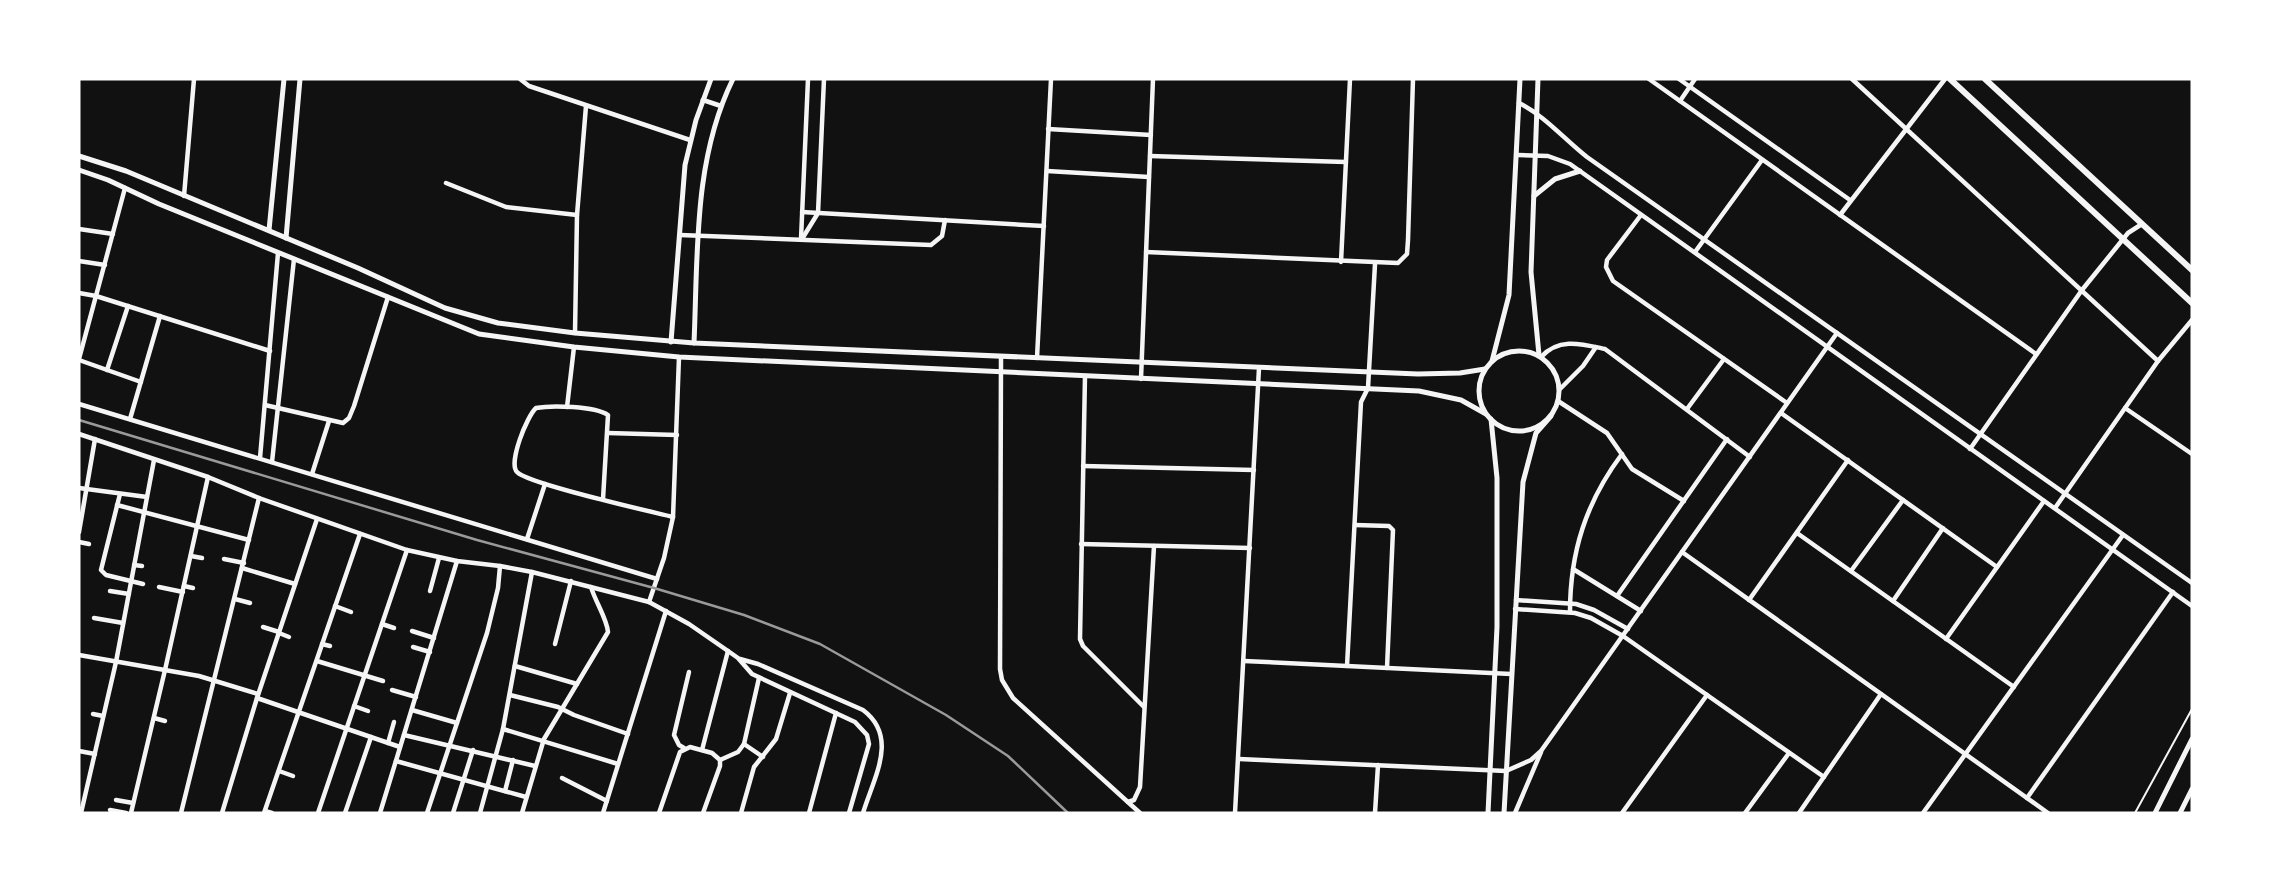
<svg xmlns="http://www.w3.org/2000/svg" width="2271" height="892" font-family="'IBM Plex Sans',sans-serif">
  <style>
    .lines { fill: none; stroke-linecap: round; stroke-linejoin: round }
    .service { stroke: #f5f5f5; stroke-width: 2 }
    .minor { stroke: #f5f5f5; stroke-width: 4.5 }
    .tertiary { stroke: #f5f5f5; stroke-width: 5 }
    .secondary { stroke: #f5f5f5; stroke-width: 6 }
    .rail { stroke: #9a9a9a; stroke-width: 2.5 }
  </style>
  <rect width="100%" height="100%" fill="#111"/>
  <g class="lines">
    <polyline class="service" points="2135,813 2192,709"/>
    <g class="minor">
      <polyline points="520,79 529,86 690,140"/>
      <polyline points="1649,79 2036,354"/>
      <polyline points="1679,79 1850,200"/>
      <polyline points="1852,79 2158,361"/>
      <polyline points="1680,101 1695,79"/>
      <path d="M1519 103C1545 116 1564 139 1587 157L2192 583"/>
      <polyline points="1048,129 1151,135"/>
      <polyline points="1518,155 1548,156 1570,164 2192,606"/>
      <polyline points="1150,156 1346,162"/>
      <polyline points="1047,171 1149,177"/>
      <polyline points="446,183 506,207 577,215"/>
      <polyline points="184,196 194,79"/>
      <polyline points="802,212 1044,226"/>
      <polyline points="1641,215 1607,260 1606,267 1613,281 1787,403"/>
      <polyline points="1840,215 1945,79"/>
      <polyline points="79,229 113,234"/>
      <polyline points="680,235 931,245 942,236 945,220"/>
      <polyline points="801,239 808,79"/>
      <polyline points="802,239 818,213 824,79"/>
      <polyline points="1146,252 1398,263 1407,254 1408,240 1413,79"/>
      <polyline points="1695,252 1762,160"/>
      <polyline points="79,261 105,265"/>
      <polyline points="1341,262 1350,79"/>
      <polyline points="79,293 96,296 270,351"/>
      <polyline points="575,333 577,215 586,106"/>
      <polyline points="1001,357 1000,669 1002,680 1013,698 1140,813"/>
      <path d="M1541 357C1559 337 1582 344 1605 349L1750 457"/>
      <polyline points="1037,358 1051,79"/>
      <polyline points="79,359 125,188"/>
      <polyline points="79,360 141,382"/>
      <polyline points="107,370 128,306"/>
      <polyline points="1085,376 1080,639 1083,646 1144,707"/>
      <polyline points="1141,379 1153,79"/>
      <polyline points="1560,389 1583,366 1596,347"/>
      <polyline points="1558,401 1607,433 1632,469 1684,501"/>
      <polyline points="79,404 657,579"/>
      <polyline points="265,405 343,423 349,418 354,406 388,297"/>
      <polyline points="567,407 574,347"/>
      <polyline points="2125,408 2192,454"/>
      <polyline points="1687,409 1724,359"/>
      <polyline points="1781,413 1997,567"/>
      <polyline points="130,419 160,316"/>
      <polyline points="608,433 677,435"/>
      <polyline points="79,434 208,477 259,498 407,550 457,561 500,566 532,572 649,602 689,624 728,651 738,658 752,674 855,722 867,735 869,744 849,813"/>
      <polyline points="1970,449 2082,290 2128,233 2142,224"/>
      <polyline points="260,458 278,253"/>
      <polyline points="272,462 294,259"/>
      <polyline points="1083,466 1254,470"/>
      <polyline points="312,474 329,421"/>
      <polyline points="79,488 147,497"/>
      <polyline points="120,494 101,570 106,575 143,584"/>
      <path d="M603 499 608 415C595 406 551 405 536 408 527 416 508 463 517 472 528 484 649 511 673 517"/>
      <polyline points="117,505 249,540"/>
      <polyline points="2055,508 2158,361 2192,320"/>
      <polyline points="1355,525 1389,526 1393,530 1387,668"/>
      <polyline points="79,532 95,439"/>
      <polyline points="1797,533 2014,687"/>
      <polyline points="527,539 545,484"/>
      <polyline points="79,542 89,544"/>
      <polyline points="1081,544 1250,548"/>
      <polyline points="1682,552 2048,813"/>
      <polyline points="191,556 202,558"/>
      <polyline points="224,559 244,563"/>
      <polyline points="134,565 142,566"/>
      <polyline points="242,568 295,584"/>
      <polyline points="1573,569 1641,611"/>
      <polyline points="1851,571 1903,500"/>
      <polyline points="184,586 193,588"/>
      <polyline points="159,587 183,592"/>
      <polyline points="110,591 129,594"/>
      <polyline points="430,591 439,558"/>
      <polyline points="1617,596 1727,439"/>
      <polyline points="235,599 250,603"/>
      <polyline points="1516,600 1576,604 1594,610 1628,629"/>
      <polyline points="1749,600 1848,460"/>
      <polyline points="1893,601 1943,528"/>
      <polyline points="649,602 664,558 673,517 679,357"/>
      <polyline points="335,606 351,612"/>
      <polyline points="1515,609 1575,613 1591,618 1623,636 1824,777"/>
      <path d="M1570 612C1570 552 1586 502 1622 454"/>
      <polyline points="94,618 123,623"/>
      <polyline points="382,624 394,628"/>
      <polyline points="263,627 279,632"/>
      <polyline points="412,631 434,638"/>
      <polyline points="279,633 289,637"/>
      <polyline points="1946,639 2044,501"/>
      <polyline points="322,644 330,646"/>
      <polyline points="555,644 571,581"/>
      <polyline points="413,647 430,652"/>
      <polyline points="79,655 199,676 258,694"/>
      <path d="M740 659 758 664 863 710C899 737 874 777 863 813"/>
      <polyline points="317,661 383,681"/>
      <polyline points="1244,661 1511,674"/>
      <polyline points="515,666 577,684"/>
      <polyline points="1347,666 1361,402 1368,388 1375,264"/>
      <polyline points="392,690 416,697"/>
      <polyline points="510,695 558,707 574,715 628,734"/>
      <polyline points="257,698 400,747"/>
      <polyline points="354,706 368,711"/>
      <polyline points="412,710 457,723"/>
      <polyline points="93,714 103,716"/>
      <polyline points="154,718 165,721"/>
      <polyline points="503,729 618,764"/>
      <polyline points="404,735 535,766"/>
      <polyline points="388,743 394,722"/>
      <polyline points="744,744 763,757"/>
      <polyline points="684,748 679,745 674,735 689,672"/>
      <polyline points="702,750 728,651"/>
      <polyline points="79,751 95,754"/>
      <polyline points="1239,759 1506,771 1531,760 1541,751 1837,333"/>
      <polyline points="720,760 738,752 744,744 759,678"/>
      <polyline points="396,761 526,797"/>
      <polyline points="279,771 293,776"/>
      <polyline points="562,778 607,801"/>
      <polyline points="505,791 513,760"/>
      <polyline points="2027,798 2173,592"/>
      <polyline points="116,800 133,803"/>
      <polyline points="1128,802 1134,800 1140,787 1154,546"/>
      <polyline points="110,810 126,813"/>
      <polyline points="265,811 272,813"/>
      <polyline points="81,813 116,662 154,460"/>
      <polyline points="131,813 165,670 208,477"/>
      <polyline points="181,813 259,498"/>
      <polyline points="222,813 257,698 317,519"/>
      <polyline points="264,813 360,534"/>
      <polyline points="318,813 407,550"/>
      <polyline points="345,813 371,737"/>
      <polyline points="380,813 457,561"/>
      <polyline points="427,813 487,633 498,588 500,566"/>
      <polyline points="453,813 473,750"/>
      <polyline points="480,813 503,729 532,572"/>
      <path d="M522 813 544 739 608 632C607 619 595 601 591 587"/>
      <polyline points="603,813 666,611"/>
      <polyline points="659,813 680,752 690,747 712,753 720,760 720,766 703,813"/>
      <polyline points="741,813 754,767 776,739 790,693"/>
      <polyline points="809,813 836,713"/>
      <polyline points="1235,813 1259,368"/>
      <polyline points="1375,813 1378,765"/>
      <polyline points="1515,813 1541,752"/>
      <polyline points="1622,813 1707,695"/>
      <polyline points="1745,813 1789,753"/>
      <polyline points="1799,813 1881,694"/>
      <polyline points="1923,813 2123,535"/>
    </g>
    <g class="tertiary">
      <polyline points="1538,79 1531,272 1539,355"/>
      <polyline points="703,100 721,106"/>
      <polyline points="79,156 126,171 358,268 445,308 498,323 575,333 694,343 1418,374 1460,373 1485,369"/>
      <polyline points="79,170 108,180 159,204 479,334 574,347 679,357 1419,391 1461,400 1486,414"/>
      <polyline points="1534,196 1555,179 1580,171"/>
      <polyline points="269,230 284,79"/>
      <polyline points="286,238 300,79"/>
      <polyline points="671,342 685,165 696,120 711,79"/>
      <path d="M694 343C698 254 693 160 733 79"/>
      <circle cx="1519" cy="391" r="40"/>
      <polyline points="1492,361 1509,295 1520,79"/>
      <polyline points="1488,813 1497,627 1497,478 1491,419"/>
      <polyline points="1504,813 1523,482 1536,433 1551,416"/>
      <polyline points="2155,813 2192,739"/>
      <polyline points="2180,813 2192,789"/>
    </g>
    <g class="secondary">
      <polyline points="1950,79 2192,303"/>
      <polyline points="1985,79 2192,270"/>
    </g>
    <polyline class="rail" points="79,420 477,540 654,588 744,615 820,644 946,715 1008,756 1068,813"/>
  </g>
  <rect width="2271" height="892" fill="none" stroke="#ffffff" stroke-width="161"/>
</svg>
